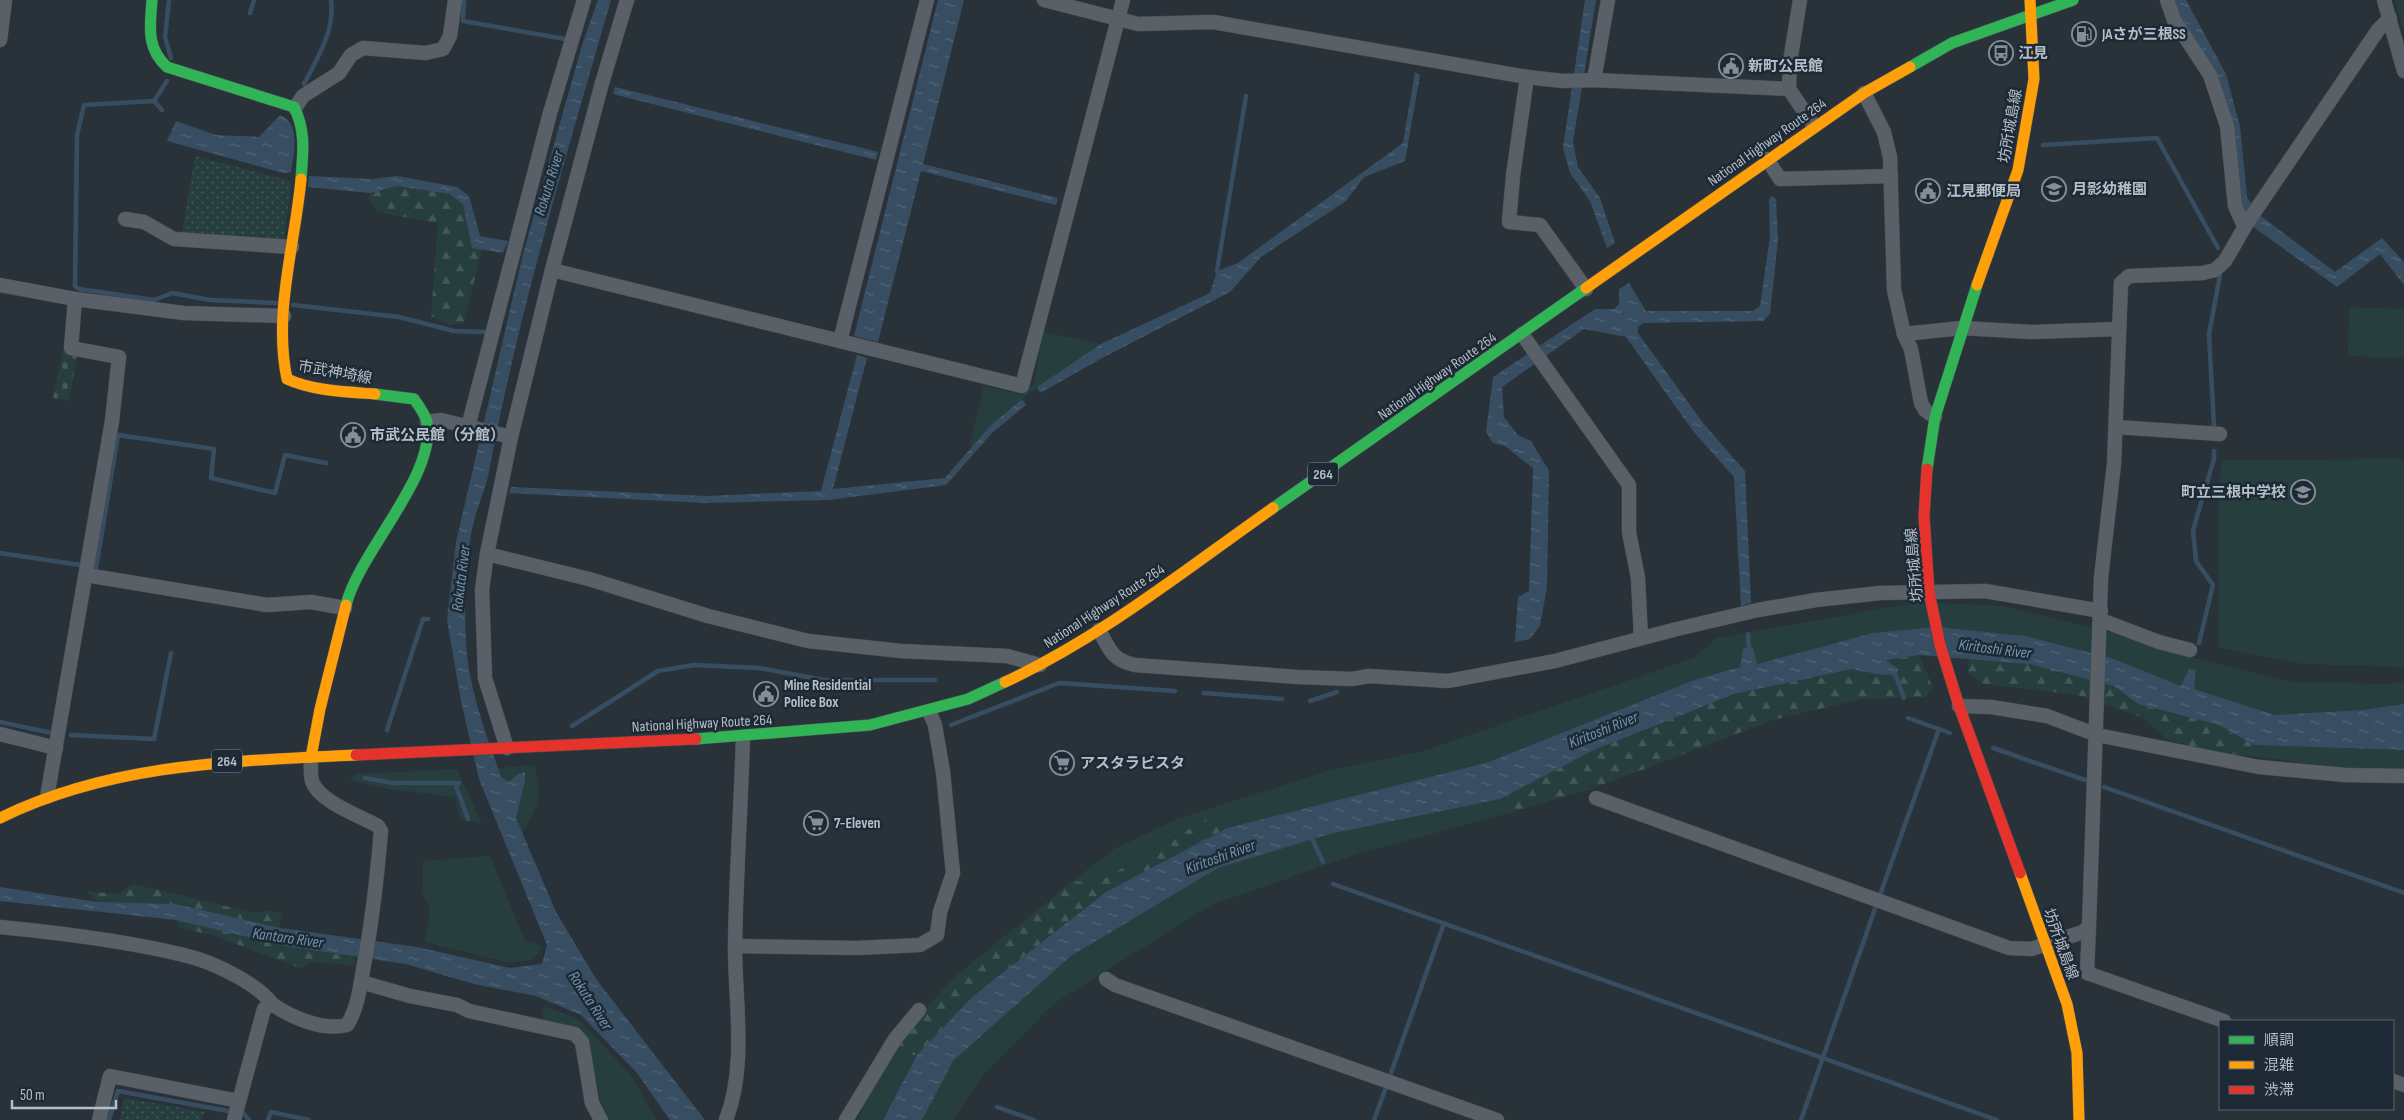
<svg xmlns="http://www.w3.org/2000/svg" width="2404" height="1120" font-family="'Sofia Sans Condensed','Noto Sans JP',sans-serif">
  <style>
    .grass { fill: #273e3e }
    .forest { fill: url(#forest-firs) }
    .cemetery { fill: url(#cemetery-stones) }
    .park { fill: url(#park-dots) }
    .water { fill: url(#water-ripples) }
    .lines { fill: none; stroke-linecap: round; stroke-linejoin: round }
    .stream { stroke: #374e62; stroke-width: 4.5 }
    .street-casing { stroke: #484e53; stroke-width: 15 }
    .fast-casing { stroke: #484e53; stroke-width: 12 }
    .slow-casing { stroke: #484e53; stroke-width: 12 }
    .jam-casing { stroke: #484e53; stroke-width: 12 }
    .street { stroke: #5a6067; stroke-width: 14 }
    .fast { stroke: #30b455; stroke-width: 11 }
    .slow { stroke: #ff9f0a; stroke-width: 11 }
    .jam { stroke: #e5322d; stroke-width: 11 }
    .labels { text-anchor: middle; stroke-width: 5; stroke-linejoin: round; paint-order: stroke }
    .shield { fill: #1d2934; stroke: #87929c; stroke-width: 1 }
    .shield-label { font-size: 14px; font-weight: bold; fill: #b4bfc9 }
    .poi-label { font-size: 15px; font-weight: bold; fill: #b4bfc9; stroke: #1d2934; text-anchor: start }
    .street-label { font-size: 15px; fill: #b4bfc9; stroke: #1d2934 }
    .water-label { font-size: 16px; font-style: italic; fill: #7494ad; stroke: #1d2934 }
  </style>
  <defs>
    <pattern id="forest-firs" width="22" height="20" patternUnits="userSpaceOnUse" patternTransform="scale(1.25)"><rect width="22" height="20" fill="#273e3e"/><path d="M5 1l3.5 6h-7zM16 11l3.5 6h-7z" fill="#445859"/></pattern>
    <pattern id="cemetery-stones" width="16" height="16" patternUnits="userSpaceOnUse" patternTransform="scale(1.25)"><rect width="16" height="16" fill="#273e3e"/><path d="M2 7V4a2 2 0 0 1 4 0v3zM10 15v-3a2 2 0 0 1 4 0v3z" fill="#445859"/></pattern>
    <pattern id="park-dots" width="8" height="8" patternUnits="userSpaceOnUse" patternTransform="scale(1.25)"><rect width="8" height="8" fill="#273e3e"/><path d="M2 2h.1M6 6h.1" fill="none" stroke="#445859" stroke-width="1.8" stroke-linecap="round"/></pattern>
    <pattern id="water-ripples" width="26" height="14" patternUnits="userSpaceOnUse" patternTransform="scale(1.25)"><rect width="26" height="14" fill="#374e62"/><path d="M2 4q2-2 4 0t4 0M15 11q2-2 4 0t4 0" fill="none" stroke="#526677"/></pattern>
  </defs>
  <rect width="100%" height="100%" fill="#2a3239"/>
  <g class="grass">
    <polygon points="2395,0 2404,0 2404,32"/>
    <polygon points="2349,307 2404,309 2404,358 2348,356"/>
    <path d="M1043 332 1101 344C1055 375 1008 404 972 446L970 443 984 386 1022 395 1034 383Z"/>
    <polygon points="2404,459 2404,667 2303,664 2219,648 2218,485 2223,460"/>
    <polygon points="1919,602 2003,606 2106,631 2191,657 2292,682 2392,684 2404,681 2404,704 2362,710 2275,715 2194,689 2196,671 2189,669 2181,686 2114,659 1873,633 1757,664 1753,648 1743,648 1740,667 1697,679 1489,762 1227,828 1222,819 1205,820 1095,883 1073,881 1114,849 1177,819 1331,770 1424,751 1694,658 1717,638"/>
    <polygon points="2254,745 2404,750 2404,772 2343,768 2252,756"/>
    <path d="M534 765C543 796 539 805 522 833L516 818 525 781V772L518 774 509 782 501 777 498 768Z"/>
    <polygon points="457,769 482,824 460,820 455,797 395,790 349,780 357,774"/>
    <polygon points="1500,799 1491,818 1360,853 1211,905 1053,1004 985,1072 953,1120 922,1120 953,1061 1071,956 1218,868 1330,834"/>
    <polygon points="490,856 525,941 543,946 534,959 509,963 425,942 430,908 423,894 423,861"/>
    <polygon points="544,1006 578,1019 630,1074 657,1120 611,1120 601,1103 587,1037 542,1020"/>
    <polygon points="898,1041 903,1055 917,1055 883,1120 857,1120"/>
  </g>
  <g class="forest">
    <polygon points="397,186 450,194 463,203 472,247 482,249 464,323 450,325 431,316 438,223 377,212 368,199 370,193"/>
    <polygon points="1919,655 1933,688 1925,697 1861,699 1773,720 1594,788 1491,818 1500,799 1594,750 1734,694 1852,669 1882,675 1886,660"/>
    <polygon points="1969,659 2029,664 2114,686 2138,704 2219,725 2254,745 2252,756 2221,754 2168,740 2143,718 2078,695 1984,684 1968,674"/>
    <polygon points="1222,818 1227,828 1106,892 972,997 917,1055 903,1055 898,1041 951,980 1073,881 1096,883 1205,820"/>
    <polygon points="133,884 254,913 270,910 281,914 280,928 175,904 97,902 86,891 118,894"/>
    <polygon points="176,920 285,946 354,957 356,965 312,962 300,968 212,935 180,928"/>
  </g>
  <polygon class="cemetery" points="63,350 77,356 69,401 53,398"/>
  <g class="park">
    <polygon points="195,156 291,181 284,242 182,233"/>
    <polygon points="124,1098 205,1112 201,1120 120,1120"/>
  </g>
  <g class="water">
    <path d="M598 0H611C566 156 519 311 489 471 486 489 478 504 474 521 465 556 464 604 466 641 468 688 486 733 501 777L509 782 518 774 525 772V781L516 818 556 912 596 979 705 1120H670L637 1073 581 1015 536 996 474 984 406 964 285 946 176 920 0 901V887L97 902 175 904 280 928 417 947 510 968 542 964 547 945 479 779 461 701 447 620 456 542 523 254 583 42Z"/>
    <polygon points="938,0 964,0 923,164 1058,198 1056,205 921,171 878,342 854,336"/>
    <polygon points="1585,0 1596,0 1573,142 1578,167 1600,198 1615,243 1607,248 1590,201 1570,173 1563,147"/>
    <polygon points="2174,0 2186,0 2226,74 2240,127 2247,197 2257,213 2335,272 2382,238 2404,262 2404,285 2380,254 2337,287 2245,221 2239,210 2231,125 2183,26"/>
    <polygon points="1415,72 1420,75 1405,161 1364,177 1346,201 1261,257 1230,292 1102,358 1040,393 1037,387 1101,344 1210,293 1217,271 1238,263 1403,143"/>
    <polygon points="615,87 878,152 876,160 613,94"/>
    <path d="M280 115C301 123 294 153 291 172L283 173 167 141 176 121 216 135 259 137Z"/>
    <polygon points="309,176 373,179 397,176 457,187 469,196 480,236 508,241 503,253 472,248 463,204 450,194 397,186 370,193 308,187"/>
    <polygon points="1772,196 1776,199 1778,240 1770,314 1763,321 1643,323 1638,327 1638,333 1703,423 1745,471 1751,603 1741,606 1734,477 1693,431 1626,337 1584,329 1502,387 1504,417 1518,435 1531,441 1549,471 1547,587 1540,626 1530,639 1515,642 1518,597 1529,591 1533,468 1505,446 1493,443 1486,432 1493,377 1595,309 1614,309 1619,304 1619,289 1629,283 1646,311 1753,311 1760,306 1770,237 1769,199"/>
    <polygon points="857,355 867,358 833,489 945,478 989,427 1022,399 1026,405 992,433 946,485 828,500 706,503 509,493 511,487 706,496 821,491"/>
    <polygon points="1937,627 2025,636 2114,659 2181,686 2189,669 2196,670 2194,689 2275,715 2362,710 2404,704 2404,750 2254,745 2219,725 2138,704 2114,686 2029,664 1919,655 1886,660 1899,670 1895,674 1882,675 1852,669 1734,694 1594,750 1500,799 1330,834 1218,868 1071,956 953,1061 922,1120 883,1120 917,1055 972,997 1106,892 1227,828 1489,762 1697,679 1740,667 1743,648 1753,647 1757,664 1873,633"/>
  </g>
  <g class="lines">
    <g class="stream">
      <polyline points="169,0 165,37 171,58"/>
      <polyline points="464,0 463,21 565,39"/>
      <polyline points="250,13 254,0"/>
      <polyline points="167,81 154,101 84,105 77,135 75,286 79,289 154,300 172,293 210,300 276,303"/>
      <path d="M304 84C318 57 335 31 331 0"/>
      <polyline points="154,101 162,110"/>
      <polyline points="2043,145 2157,138 2218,248"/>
      <polyline points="1217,271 1246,96"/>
      <polyline points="293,305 399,317 454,331 485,332"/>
      <polyline points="2214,427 2209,334 2220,275"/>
      <polyline points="0,553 80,565"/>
      <polyline points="96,568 118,435 214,449 211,478 275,493 285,455 326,463"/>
      <polyline points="1748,634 1749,653"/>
      <polyline points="2199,643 2213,585 2196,561 2193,530 2214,459 2214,451"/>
      <polyline points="1889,672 1895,674 1904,698"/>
      <polyline points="1204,693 1282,699"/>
      <polyline points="1310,701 1337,692"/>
      <polyline points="1908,718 1950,733"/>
      <polyline points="0,722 52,733"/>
      <polyline points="951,725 1059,683 1175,691"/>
      <polyline points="572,726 658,671 694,665 759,668 824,680 935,680"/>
      <polyline points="387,730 423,619 428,619"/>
      <polyline points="71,735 154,739 171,653"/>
      <polyline points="1993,748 2085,780"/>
      <polyline points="365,778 393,783 459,783"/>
      <polyline points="455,783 468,819"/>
      <polyline points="2104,787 2404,893"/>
      <polyline points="1310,834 1323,862"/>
      <polyline points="1333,884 1997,1120"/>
      <polyline points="1880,895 1939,729"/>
      <polyline points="1391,1073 1444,923"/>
      <polyline points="997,1107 1034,1120"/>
      <polyline points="244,1114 249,1120"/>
      <polyline points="109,1120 118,1091 228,1111"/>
      <polyline points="268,1120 271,1112 309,1120"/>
      <polyline points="1374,1120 1385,1090"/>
      <polyline points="1801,1120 1875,909"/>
    </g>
    <defs>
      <g id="street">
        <polyline points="1044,0 1138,24 1213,22 1527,77 1563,81 1594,80 1789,89"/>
        <polyline points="1800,0 1790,62 1789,89 1814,126"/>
        <polyline points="2167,0 2174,20 2210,75 2227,126 2235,206 2244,226"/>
        <polyline points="2384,0 2404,71"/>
        <polyline points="0,40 5,0"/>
        <polyline points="1527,77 1513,176 1509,222 1540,225 1586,289"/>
        <polyline points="1594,80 1608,0"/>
        <polyline points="1864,93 1884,132 1890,157 1894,290 1904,334 1911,349 1921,403 1925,410 1935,417"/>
        <polyline points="295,108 303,96 339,73 351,55 363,48 426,53 443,49 450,36 455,0"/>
        <polyline points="1767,159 1780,179 1891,176"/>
        <polyline points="125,219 144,222 174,239 292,247"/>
        <polyline points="552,270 1022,386 1123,0"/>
        <polyline points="0,285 75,299 184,313 284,316"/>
        <polyline points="1522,334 1629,485 1629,532 1638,578 1641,638"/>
        <polyline points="1904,334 1962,328 2031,332 2119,329"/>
        <polyline points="840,341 927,0"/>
        <polyline points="427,422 441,420 511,437"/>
        <polyline points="468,427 550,113 584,0"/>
        <polyline points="2116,427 2220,434"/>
        <polyline points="487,554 589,579 708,616 808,641 901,651 1007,656 1040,665"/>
        <polyline points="86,575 267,605 311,602 345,608"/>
        <polyline points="2101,620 2159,642 2190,650"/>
        <path d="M1099 630C1110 650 1112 660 1135 665L1298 677 1352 679 1369 676 1448 681 1555 661 1677 629 1758 610 1816 600 1880 593 1985 591 2101 611"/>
        <polyline points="1959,706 1991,707 2047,716 2097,735 2259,767 2345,775 2404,776"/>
        <polyline points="0,734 56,748"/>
        <polyline points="507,748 485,678 482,590 487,554 511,437 552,270 602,83 627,0"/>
        <polyline points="47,797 112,421 119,357 71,348 75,299"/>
        <polyline points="1596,798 2009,948 2031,949 2083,932 2089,926 2101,578 2114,464 2121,283 2129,276 2203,273 2215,270 2225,261 2247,223 2378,30 2390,18"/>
        <polyline points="2089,926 2087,973 2224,1021"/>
        <path d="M0 927C61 933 136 942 195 958 218 965 259 985 272 1004"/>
        <polyline points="735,946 857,948 920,945 937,935 940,912 953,873 943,772 935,725 929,711"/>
        <polyline points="1106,979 1115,985 1497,1120"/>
        <polyline points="361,982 410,996 457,1005 469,1011 575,1034 582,1042 592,1103 601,1120"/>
        <polyline points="2393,1081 2404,1085"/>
        <polyline points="99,1120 110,1076 239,1101"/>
        <path d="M234 1120 264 1009 272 1004C292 1018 323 1031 347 1025 357 1010 360 988 363 970 372 924 377 878 381 831L378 826C360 816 318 801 312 781 310 774 311 765 311 757"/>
        <path d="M726 1120C747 1065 735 1003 735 946 736 876 741 806 743 737"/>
        <polyline points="846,1120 895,1039 919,1010"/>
      </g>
      <g id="fast">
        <path d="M152 0C150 26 146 48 167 67L294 107C306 131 303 152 301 179"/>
        <polyline points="1910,67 1952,43 2073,0"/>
        <polyline points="1927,469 1935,417 1977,285"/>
        <polyline points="1273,508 1586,288"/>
        <path d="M346 605C359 552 437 475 427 422 425 414 419 406 414 399L375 394"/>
        <polyline points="696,739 870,725 968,699 1005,682"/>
      </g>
      <g id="slow">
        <path d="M301 179C295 245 273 313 287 379 313 391 347 392 375 394"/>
        <polyline points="1977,285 2018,170 2034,79 2030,0"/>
        <polyline points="1586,288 1864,93 1910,67"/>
        <path d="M1005 682C1102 637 1186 569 1273 508"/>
        <polyline points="311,757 320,709 346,605"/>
        <path d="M0 818C112 763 234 761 356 755"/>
        <polyline points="2020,873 2067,1004 2077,1053 2079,1120"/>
      </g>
      <g id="jam">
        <polyline points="1927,469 1924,516 1929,592 1940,645 1959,706 2020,873"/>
        <polyline points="356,755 696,739"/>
      </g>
    </defs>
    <use href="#street" class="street-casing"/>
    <use href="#fast" class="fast-casing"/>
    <use href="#slow" class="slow-casing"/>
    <use href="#jam" class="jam-casing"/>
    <use href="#street" class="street"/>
    <use href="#fast" class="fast"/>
    <use href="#slow" class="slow"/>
    <use href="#jam" class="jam"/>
  </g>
  <defs>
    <symbol id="fuel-ring" viewBox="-11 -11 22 22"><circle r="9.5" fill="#1d2934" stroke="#848e97" stroke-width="1.5"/><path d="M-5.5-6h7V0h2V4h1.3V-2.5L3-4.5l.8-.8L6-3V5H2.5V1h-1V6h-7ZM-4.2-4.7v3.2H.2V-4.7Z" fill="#848e97"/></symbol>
    <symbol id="bus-ring" viewBox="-11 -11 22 22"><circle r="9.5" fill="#1d2934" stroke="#848e97" stroke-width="1.5"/><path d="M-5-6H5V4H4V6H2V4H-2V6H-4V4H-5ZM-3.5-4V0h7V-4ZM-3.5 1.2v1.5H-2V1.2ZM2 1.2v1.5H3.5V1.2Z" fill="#848e97"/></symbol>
    <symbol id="civic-ring" viewBox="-11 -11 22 22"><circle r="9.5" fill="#1d2934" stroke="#848e97" stroke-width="1.5"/><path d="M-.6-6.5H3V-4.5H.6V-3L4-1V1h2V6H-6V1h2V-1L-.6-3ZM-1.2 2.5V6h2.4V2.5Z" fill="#848e97"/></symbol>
    <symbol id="school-ring" viewBox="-11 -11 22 22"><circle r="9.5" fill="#1d2934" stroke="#848e97" stroke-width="1.5"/><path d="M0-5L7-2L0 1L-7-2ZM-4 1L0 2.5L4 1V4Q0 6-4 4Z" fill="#848e97"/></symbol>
    <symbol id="supermarket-ring" viewBox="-11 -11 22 22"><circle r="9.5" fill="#1d2934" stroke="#848e97" stroke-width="1.5"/><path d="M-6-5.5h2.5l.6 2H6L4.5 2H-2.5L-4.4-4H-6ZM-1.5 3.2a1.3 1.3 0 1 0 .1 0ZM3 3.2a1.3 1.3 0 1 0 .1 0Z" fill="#848e97"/></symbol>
  </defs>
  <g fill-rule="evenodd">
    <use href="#fuel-ring" x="2070" y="20" width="28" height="28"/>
    <use href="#bus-ring" x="1987" y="39" width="28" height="28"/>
    <use href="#civic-ring" x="1717" y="52" width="28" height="28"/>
    <use href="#school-ring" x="2040" y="175" width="28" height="28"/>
    <use href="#civic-ring" x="1914" y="177" width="28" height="28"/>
    <use href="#civic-ring" x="339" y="421" width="28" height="28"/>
    <use href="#school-ring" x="2289" y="478" width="28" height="28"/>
    <use href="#civic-ring" x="752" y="680" width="28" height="28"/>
    <use href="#supermarket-ring" x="1048" y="749" width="28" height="28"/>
    <use href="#supermarket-ring" x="802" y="809" width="28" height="28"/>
  </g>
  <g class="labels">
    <g class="shield">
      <rect x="1308" y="462.5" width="30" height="23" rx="4"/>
      <rect x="212" y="749.5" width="30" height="23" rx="4"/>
    </g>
    <g class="shield-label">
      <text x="1323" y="479">264</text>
      <text x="227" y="766">264</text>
    </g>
    <g class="poi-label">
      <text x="2102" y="39">JAさが三根SS</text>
      <text x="2018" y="58">江見</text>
      <text x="1748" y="71">新町公民館</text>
      <text x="2072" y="194">月影幼稚園</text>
      <text x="1946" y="196">江見郵便局</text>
      <text x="370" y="440">市武公民館（分館）</text>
      <text x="2286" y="497" text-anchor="end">町立三根中学校</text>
      <text x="784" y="690">Mine Residential<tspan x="784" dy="17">Police Box</tspan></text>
      <text x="1080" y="768">アスタラビスタ</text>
      <text x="834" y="828">7-Eleven</text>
    </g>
    <g class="street-label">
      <text transform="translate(2010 126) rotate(-80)" y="5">坊所城島線</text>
      <text transform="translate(1767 142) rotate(-35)" y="5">National Highway Route 264</text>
      <text transform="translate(335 372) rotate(10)" y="5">市武神埼線</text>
      <text transform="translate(1437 376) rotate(-35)" y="5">National Highway Route 264</text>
      <text transform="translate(1914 565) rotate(-95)" y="5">坊所城島線</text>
      <text transform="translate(1104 606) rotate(-33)" y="5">National Highway Route 264</text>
      <text transform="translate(702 723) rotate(-3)" y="5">National Highway Route 264</text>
      <text transform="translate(2061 944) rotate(70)" y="5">坊所城島線</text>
    </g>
    <g class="water-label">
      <text transform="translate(548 183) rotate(-73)" y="6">Rokuta River</text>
      <text transform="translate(460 578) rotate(-83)" y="6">Rokuta River</text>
      <text transform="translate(1995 648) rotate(7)" y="6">Kiritoshi River</text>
      <text transform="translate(1603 729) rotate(-22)" y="6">Kiritoshi River</text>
      <text transform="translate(1220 856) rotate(-20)" y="6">Kiritoshi River</text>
      <text transform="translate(288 937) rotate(8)" y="6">Kantaro River</text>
      <text transform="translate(591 1000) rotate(57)" y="6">Rokuta River</text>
    </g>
  </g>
  <rect x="2219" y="1020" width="175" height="90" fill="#1d2934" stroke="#596570"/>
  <rect x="2229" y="1036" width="25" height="8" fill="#30b455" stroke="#596570"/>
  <text x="2264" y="1045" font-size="15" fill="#b4bfc9">順調</text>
  <rect x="2229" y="1061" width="25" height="8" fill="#ff9f0a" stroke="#596570"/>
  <text x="2264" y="1070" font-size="15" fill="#b4bfc9">混雑</text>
  <rect x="2229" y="1086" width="25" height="8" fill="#e5322d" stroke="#596570"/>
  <text x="2264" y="1095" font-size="15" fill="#b4bfc9">渋滞</text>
  <path d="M12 1100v8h104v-8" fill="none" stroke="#b4bfc9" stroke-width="2.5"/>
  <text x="20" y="1100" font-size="15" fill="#b4bfc9" stroke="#1d2934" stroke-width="4" paint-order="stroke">50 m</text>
</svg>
